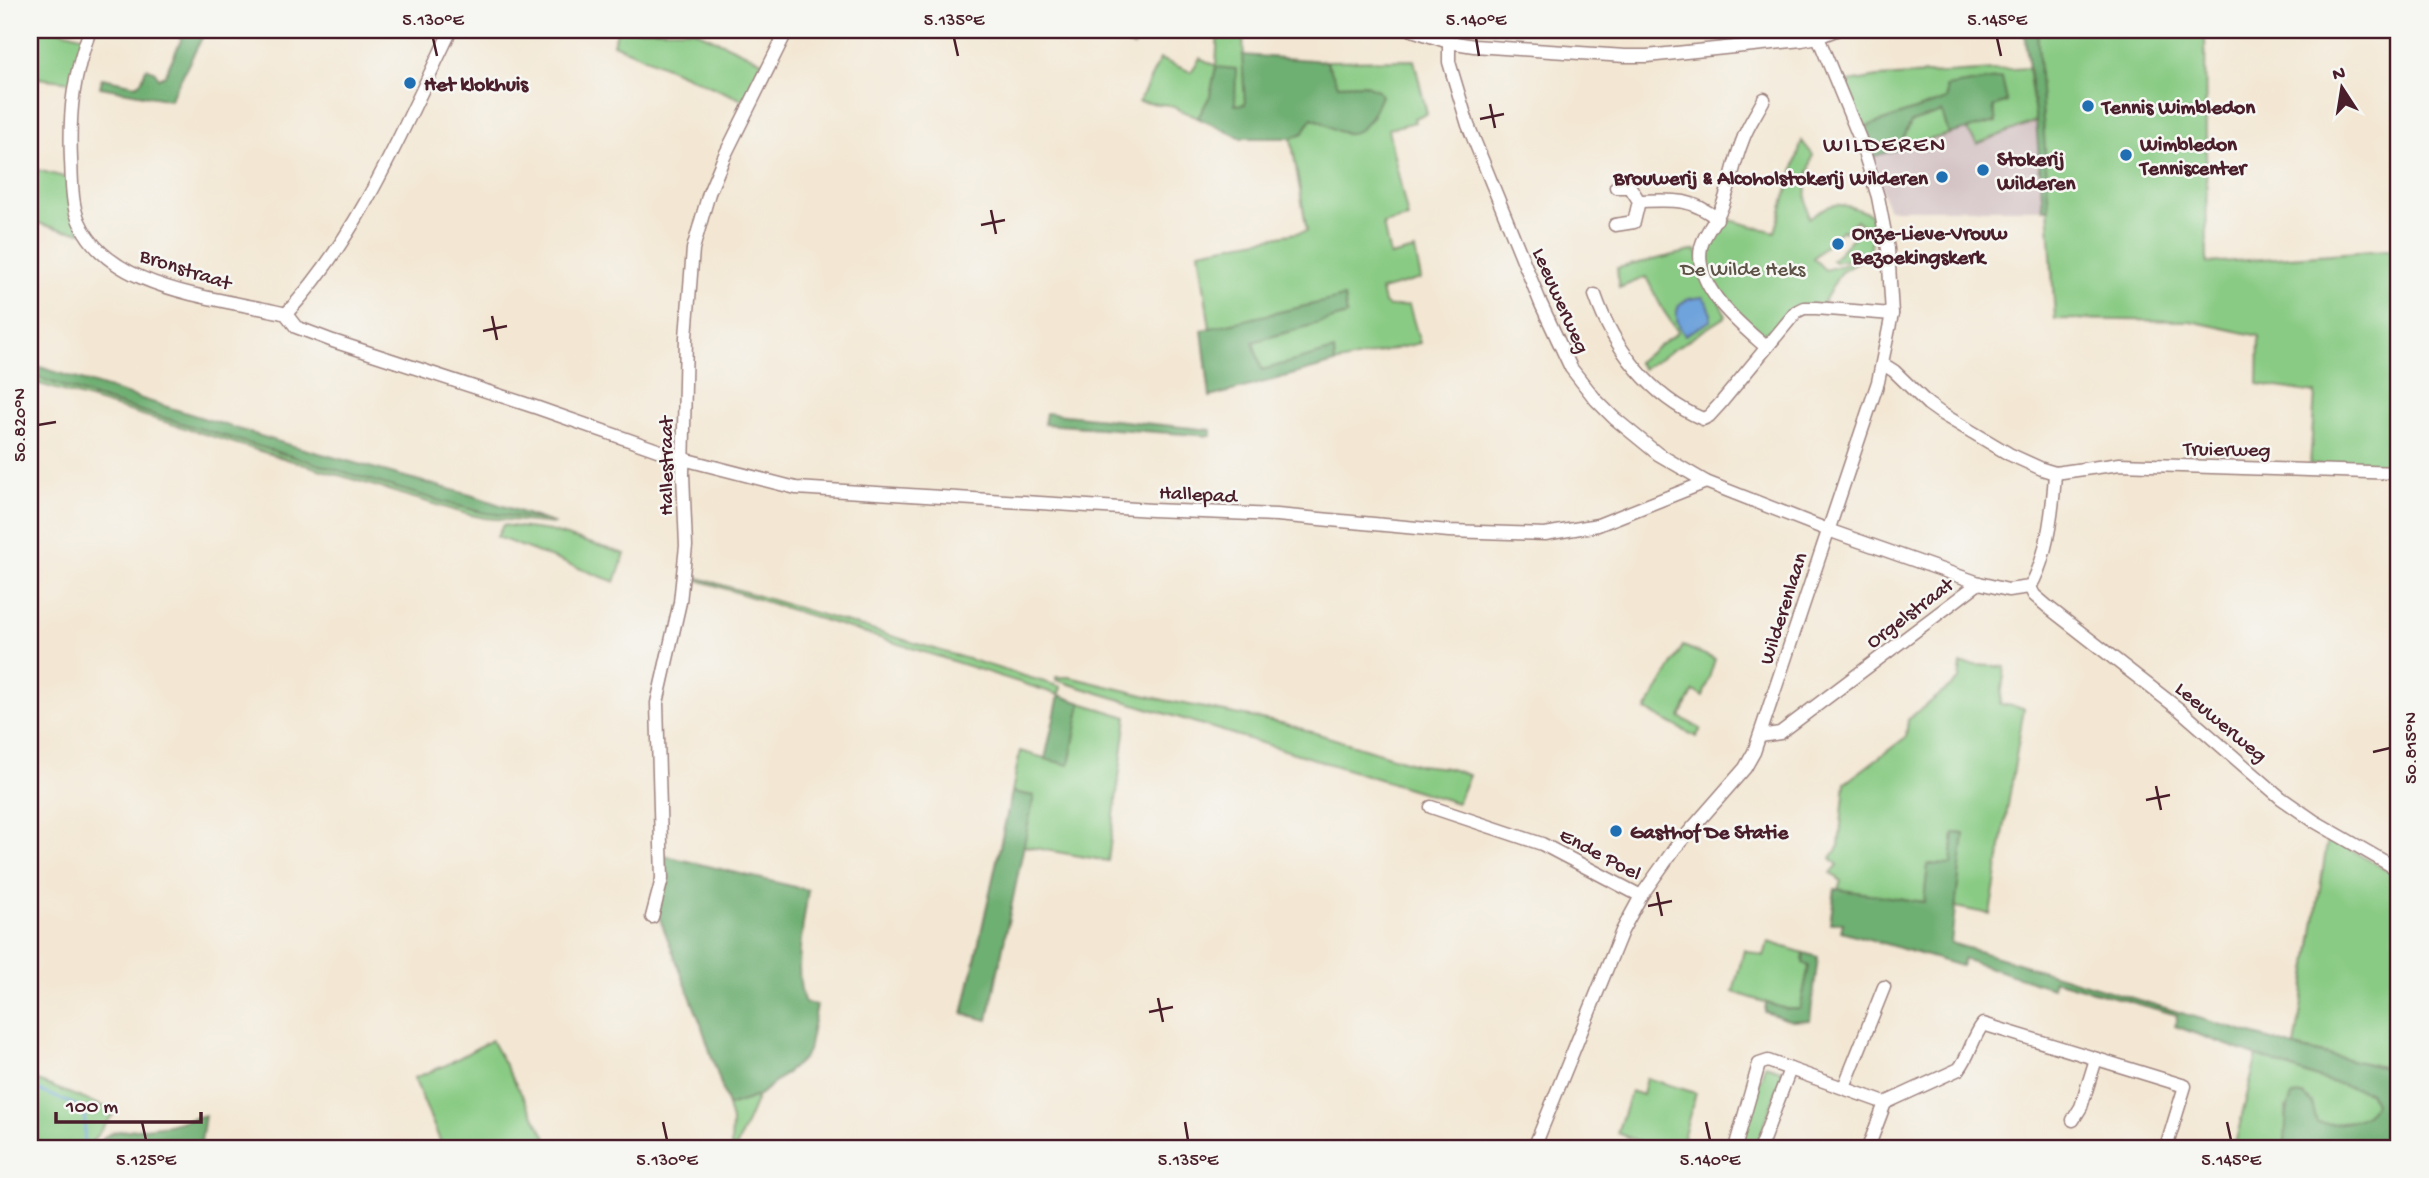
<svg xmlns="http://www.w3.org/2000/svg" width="2429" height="1178" font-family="'Gochi Hand',sans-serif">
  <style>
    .industrial { fill: #d2bfc1 }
    .green { fill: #89cb84; stroke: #6a7558; stroke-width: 2 }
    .forest { fill: #6eaf72; stroke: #5c674e; stroke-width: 2 }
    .water { fill: #6ea3db; stroke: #5c6183; stroke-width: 2 }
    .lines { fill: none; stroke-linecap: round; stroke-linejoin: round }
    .stream { stroke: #6ea3db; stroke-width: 2.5 }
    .minor-casing { stroke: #9e837f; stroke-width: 15 }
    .minor { stroke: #fff; stroke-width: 12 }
    .ticks { fill: none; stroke: #4a1f2b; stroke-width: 2.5 }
    .poi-dot { fill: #1f6fb2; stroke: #f6f6f2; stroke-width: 2.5 }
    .labels { text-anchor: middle; stroke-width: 5; stroke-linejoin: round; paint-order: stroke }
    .poi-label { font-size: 21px; font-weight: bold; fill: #4a1f2b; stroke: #f6f6f2; text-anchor: start }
    .street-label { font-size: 21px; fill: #4a1f2b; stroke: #f6f6f2 }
    .park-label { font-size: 21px; fill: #5d5346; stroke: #f6f6f2 }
    .quarter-label { font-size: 24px; letter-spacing: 2px; fill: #4a1f2b; stroke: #f6f6f2 }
    .neatline { fill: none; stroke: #4a1f2b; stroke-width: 2.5 }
    .ticks-label { font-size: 18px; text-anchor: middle; fill: #4a1f2b }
  </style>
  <rect width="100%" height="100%" fill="#f6f6f2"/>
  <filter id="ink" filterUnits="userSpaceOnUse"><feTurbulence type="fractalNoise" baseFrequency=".0143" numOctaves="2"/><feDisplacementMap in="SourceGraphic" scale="14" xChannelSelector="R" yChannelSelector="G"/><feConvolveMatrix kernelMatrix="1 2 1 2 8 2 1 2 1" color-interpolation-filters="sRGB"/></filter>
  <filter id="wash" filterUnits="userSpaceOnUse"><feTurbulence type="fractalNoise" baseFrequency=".00686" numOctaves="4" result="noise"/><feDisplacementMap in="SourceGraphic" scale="28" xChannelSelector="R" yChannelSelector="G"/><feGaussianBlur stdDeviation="1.57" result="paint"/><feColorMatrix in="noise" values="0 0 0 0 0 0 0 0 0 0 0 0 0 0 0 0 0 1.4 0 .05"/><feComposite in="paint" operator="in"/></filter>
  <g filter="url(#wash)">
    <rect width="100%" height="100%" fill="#f3e7d3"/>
    <polygon class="industrial" points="2036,121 2043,209 1888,209 1872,157 1966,129 1977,144"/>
    <g class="green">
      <polygon points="30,30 59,30 85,37 71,82 30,77"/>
      <polygon points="618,30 694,30 762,61 763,66 747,102 613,44"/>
      <polygon points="1099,30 1138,30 1134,47"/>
      <polygon points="1218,30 1243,30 1245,105 1235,105 1216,67 1210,96 1198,118 1169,105 1139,102 1160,59 1191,72 1200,58 1216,66"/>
      <polygon points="2037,30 2205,30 2207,263 2399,249 2399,467 2310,465 2315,393 2258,384 2259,336 2190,321 2055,319"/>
      <path d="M1414 60 1427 114 1414 118 1415 122 1388 129 1408 218 1383 224 1390 256 1415 250 1421 279 1381 290 1384 303 1389 307 1409 305 1420 343 1335 363 1333 351 1262 370 1252 342 1347 315 1344 298 1210 329 1199 251 1307 231 1291 138 1303 133 1312 118C1338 126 1352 145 1373 116L1363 84 1338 85 1326 61Z"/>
      <polygon points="2028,68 2036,121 1977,144 1966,129 1996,122 1993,107 2007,102 2002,79 1946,88 1947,99 1862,128 1843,83 1878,77"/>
      <polygon points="1942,112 1949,134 1898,149 1911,122"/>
      <path d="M1802 141 1813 155C1807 177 1804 196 1809 218 1835 198 1843 204 1872 215L1871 256 1835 262 1832 260 1863 227 1857 220 1844 232 1842 230 1813 258 1825 270 1861 260 1840 273 1822 305 1793 308 1772 330 1761 333C1737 320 1701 276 1706 248 1708 237 1716 227 1722 218L1775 232Z"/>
      <polygon points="30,168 68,178 81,232 63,230 30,221"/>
      <polygon points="1696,250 1726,316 1643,369 1637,362 1678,332 1663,310 1646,277 1619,288 1617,268"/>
      <polygon points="30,375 98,398 443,502 485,513 544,520 556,524 485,518 467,514 30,381"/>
      <polygon points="503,525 550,531 625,554 615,582 497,537"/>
      <polygon points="689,575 1061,687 1059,695 688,577"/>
      <polygon points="1683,646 1715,659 1703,697 1694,691 1680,717 1701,729 1696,737 1646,710"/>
      <polygon points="1961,664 2005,667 2000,704 2024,708 1990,914 1955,907 1964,834 1954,833 1951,865 1928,864 1924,902 1838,890 1841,881 1831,873 1838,865 1831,858 1839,846 1845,783 1906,737 1908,719 1959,680"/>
      <polygon points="1056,677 1070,677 1164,700 1286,724 1419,765 1447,768 1469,775 1457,803 1056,680"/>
      <polygon points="1081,703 1127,717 1108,861 1023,846 1034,796 1012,792 1020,751 1069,765"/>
      <polygon points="2328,837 2399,877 2399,1071 2295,1047"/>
      <polygon points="1768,942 1804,953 1803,963 1809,965 1800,1009 1786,1009 1733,992 1744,950 1764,956"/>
      <polygon points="491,1040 552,1148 443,1148 414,1078 444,1066"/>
      <path d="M2257 1055 2320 1079 2369 1092 2374 1104C2368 1122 2335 1127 2318 1123 2307 1120 2296 1113 2286 1108L2287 1132 2284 1148H2234Z"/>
      <polygon points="1765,1065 1781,1070 1782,1075 1756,1148 1739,1148"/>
      <path d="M30 1078 115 1111C108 1124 95 1134 89 1148H30Z"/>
      <polygon points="1646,1078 1696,1093 1680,1148 1656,1148 1617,1133 1631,1091 1642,1095"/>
      <polygon points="758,1096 736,1148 731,1148 732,1121 728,1106"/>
    </g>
    <g class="forest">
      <polygon points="162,30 206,30 170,100 100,87 102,78 136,85 142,80 146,68 154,71 159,78 165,75 182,38"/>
      <polygon points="2024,30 2037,30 2049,209 2043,209 2036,121"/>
      <path d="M1242 55 1326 61 1338 85 1363 84 1378 90 1381 96C1373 114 1363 141 1338 131 1329 127 1322 121 1312 118L1303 133 1291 138H1241L1198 118 1210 96 1216 67 1236 69 1235 105 1245 104Z"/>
      <polygon points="2002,78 2007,102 1993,107 1996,122 1949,134 1942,112 1911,122 1898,149 1872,157 1862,128 1947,99 1946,87"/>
      <polygon points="1344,297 1347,315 1253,342 1262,370 1334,350 1335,363 1210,397 1202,330"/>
      <polygon points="30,364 286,444 474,496 544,520 485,513 443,502 98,398 30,375"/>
      <polygon points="1046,413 1211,430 1211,436 1044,424"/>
      <polygon points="1059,695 1081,703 1069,765 1045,759"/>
      <polygon points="1012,792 1034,796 988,1020 963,1014"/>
      <path d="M1954 833 1964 834 1951 943 2301 1049 2399 1071V1148H2284C2287 1130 2284 1112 2292 1096L2303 1095 2312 1103 2317 1123C2334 1125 2367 1124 2374 1104L2369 1092 2320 1079 2175 1026 2177 1015 2054 980 2052 988 1963 959 1961 966 1841 931 1843 923H1830L1835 889 1924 902 1928 864 1951 865Z"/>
      <path d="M666 856 808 890C804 922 792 974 805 1003L817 1005 808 1051 803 1059 758 1096 728 1106 701 1024 658 914Z"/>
      <polygon points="1804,953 1818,957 1810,1020 1792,1021 1765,1012 1766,1003 1786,1009 1800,1009 1809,966 1803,963"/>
      <polygon points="205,1115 200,1148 96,1148 104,1137 113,1132 168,1125"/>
    </g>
    <path class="water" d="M1703 297C1709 305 1713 312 1710 321L1685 335C1677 326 1671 307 1686 300 1691 298 1697 298 1703 297Z"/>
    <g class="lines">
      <polyline class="stream" points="30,1087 85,1109 84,1148"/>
    </g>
  </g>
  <g filter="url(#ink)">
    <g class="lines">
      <defs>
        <g id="minor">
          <path d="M90 30C73 77 69 110 71 160 72 177 71 196 76 213 101 292 220 297 286 314L296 327 333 341 535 407 683 459 796 488 1152 510 1277 515 1449 531 1545 534 1598 525 1706 482"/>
          <polyline points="1412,30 1449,42 1474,46 1625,56 1647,56 1802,40 1818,37 1836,30"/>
          <path d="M1449 42V62L1468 125 1541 304 1571 368 1596 400 1614 418 1658 454 1706 482 1828 530 1979 583 2008 590 2030 587C2048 557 2053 508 2055 473"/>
          <path d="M1764 99C1757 113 1747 126 1742 142 1734 162 1731 183 1723 204 1718 219 1705 231 1701 247 1693 287 1740 324 1766 347"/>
          <path d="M1639 201C1671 200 1691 197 1717 219"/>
          <polyline points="1615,225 1634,222 1639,201 1630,187 1616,187"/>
          <path d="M1595 295C1613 347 1650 397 1703 419L1709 416 1720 404 1796 312 1804 308H1816L1892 314"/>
          <path d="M286 314C360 235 404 126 451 30"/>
          <polyline points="1883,364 1894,371 1928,404 1942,414 2009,454 2042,469 2055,473 2120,464 2399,473"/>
          <polyline points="2030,587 2034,595 2048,607 2180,710 2281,798 2314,821 2399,870"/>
          <polyline points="1760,736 1780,733 1979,583"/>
          <polyline points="1431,807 1542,844 1641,896"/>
          <polyline points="652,917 662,879 657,703 680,602 686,546 683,474 686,337 693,249 709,193 724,157 787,30"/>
          <polyline points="1844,1087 1884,987"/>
          <path d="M1885 1103 1959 1069C1970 1055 1972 1038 1983 1024L2185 1086 2166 1148"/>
          <polyline points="2073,1120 2081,1107 2096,1059"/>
          <polyline points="1534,1148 1622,931 1641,896 1675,848 1745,768 1754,752 1878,382 1892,314 1888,249 1878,197 1860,139 1818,37"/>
          <polyline points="1735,1148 1759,1064 1768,1061 1790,1069"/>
          <polyline points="1760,1148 1790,1069 1885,1103"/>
          <polyline points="1868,1148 1885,1103"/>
        </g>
      </defs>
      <use href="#minor" class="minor-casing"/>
      <use href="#minor" class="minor"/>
    </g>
  </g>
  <path class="ticks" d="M433 38 437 56M954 38 958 56M1476 38 1479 56M1997 38 2001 56M1490 104 1495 128M1480 119 1504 114M991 210 996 234M981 225 1005 220M492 316 497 340M483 331 507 326M38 425 56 422M2373 752 2390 748M2156 786 2161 810M2146 800 2170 795M1657 892 1662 916M1648 906 1672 901M1158 998 1163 1022M1149 1012 1173 1007M142 1122 146 1140M663 1122 667 1140M1185 1122 1188 1140M1706 1122 1710 1140M2227 1122 2231 1140"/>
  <g class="poi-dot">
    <circle cx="410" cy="83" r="7"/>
    <circle cx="2088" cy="106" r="7"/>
    <circle cx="2126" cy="155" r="7"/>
    <circle cx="1983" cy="170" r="7"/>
    <circle cx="1942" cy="177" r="7"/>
    <circle cx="1838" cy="244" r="7"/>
    <circle cx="1616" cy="831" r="7"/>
  </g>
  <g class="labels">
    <g class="poi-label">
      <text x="424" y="90">Het klokhuis</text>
      <text x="2102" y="113">Tennis Wimbledon</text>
      <text x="2140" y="150">Wimbledon<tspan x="2140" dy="24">Tenniscenter</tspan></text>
      <text x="1997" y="165">Stokerij<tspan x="1997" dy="24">Wilderen</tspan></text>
      <text x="1928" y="184" text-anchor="end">Brouwerij &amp; Alcoholstokerij Wilderen</text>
      <text x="1852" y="239">Onze-Lieve-Vrouw<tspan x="1852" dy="24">Bezoekingskerk</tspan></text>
      <text x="1630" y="838">Gasthof De Statie</text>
    </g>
    <g class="street-label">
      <text transform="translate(186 268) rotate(18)" y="7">Bronstraat</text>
      <text transform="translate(1562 300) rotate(66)" y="7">Leeuwerweg</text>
      <text transform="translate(2227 448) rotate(1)" y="7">Truierweg</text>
      <text transform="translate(665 466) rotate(-90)" y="7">Hallestraat</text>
      <text transform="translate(1198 493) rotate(3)" y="7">Hallepad</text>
      <text transform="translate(1782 608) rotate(-72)" y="7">Wilderenlaan</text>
      <text transform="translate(1909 612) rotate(-37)" y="7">Orgelstraat</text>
      <text transform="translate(2222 721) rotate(40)" y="7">Leeuwerweg</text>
      <text transform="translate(1601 853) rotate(28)" y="7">Ende Poel</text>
    </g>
    <g class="park-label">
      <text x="1743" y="275">De Wilde Heks</text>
    </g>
    <g class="quarter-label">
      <text x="1885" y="151">WILDEREN</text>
    </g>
  </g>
  <rect width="2429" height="1178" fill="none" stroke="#f6f6f2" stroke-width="77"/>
  <g transform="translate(2342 88) rotate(348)" stroke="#f6f6f2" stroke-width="5" paint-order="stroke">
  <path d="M0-5L12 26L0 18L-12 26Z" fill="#4a1f2b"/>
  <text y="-10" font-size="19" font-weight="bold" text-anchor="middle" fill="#4a1f2b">N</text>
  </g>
  <path d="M56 1112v10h145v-10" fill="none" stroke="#4a1f2b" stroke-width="3.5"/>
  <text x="66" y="1112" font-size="21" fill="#4a1f2b" stroke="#f6f6f2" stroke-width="5" paint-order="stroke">100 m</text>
  <rect x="38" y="38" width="2352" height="1102" class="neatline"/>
  <g class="ticks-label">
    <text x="433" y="25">5.130°E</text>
    <text x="954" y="25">5.135°E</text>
    <text x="1476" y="25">5.140°E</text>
    <text x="1997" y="25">5.145°E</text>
    <text transform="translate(19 425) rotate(-90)" y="6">50.820°N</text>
    <text transform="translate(2410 748) rotate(-90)" y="6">50.815°N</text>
    <text x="146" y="1165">5.125°E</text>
    <text x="667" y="1165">5.130°E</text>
    <text x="1188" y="1165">5.135°E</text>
    <text x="1710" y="1165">5.140°E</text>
    <text x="2231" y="1165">5.145°E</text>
  </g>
</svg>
